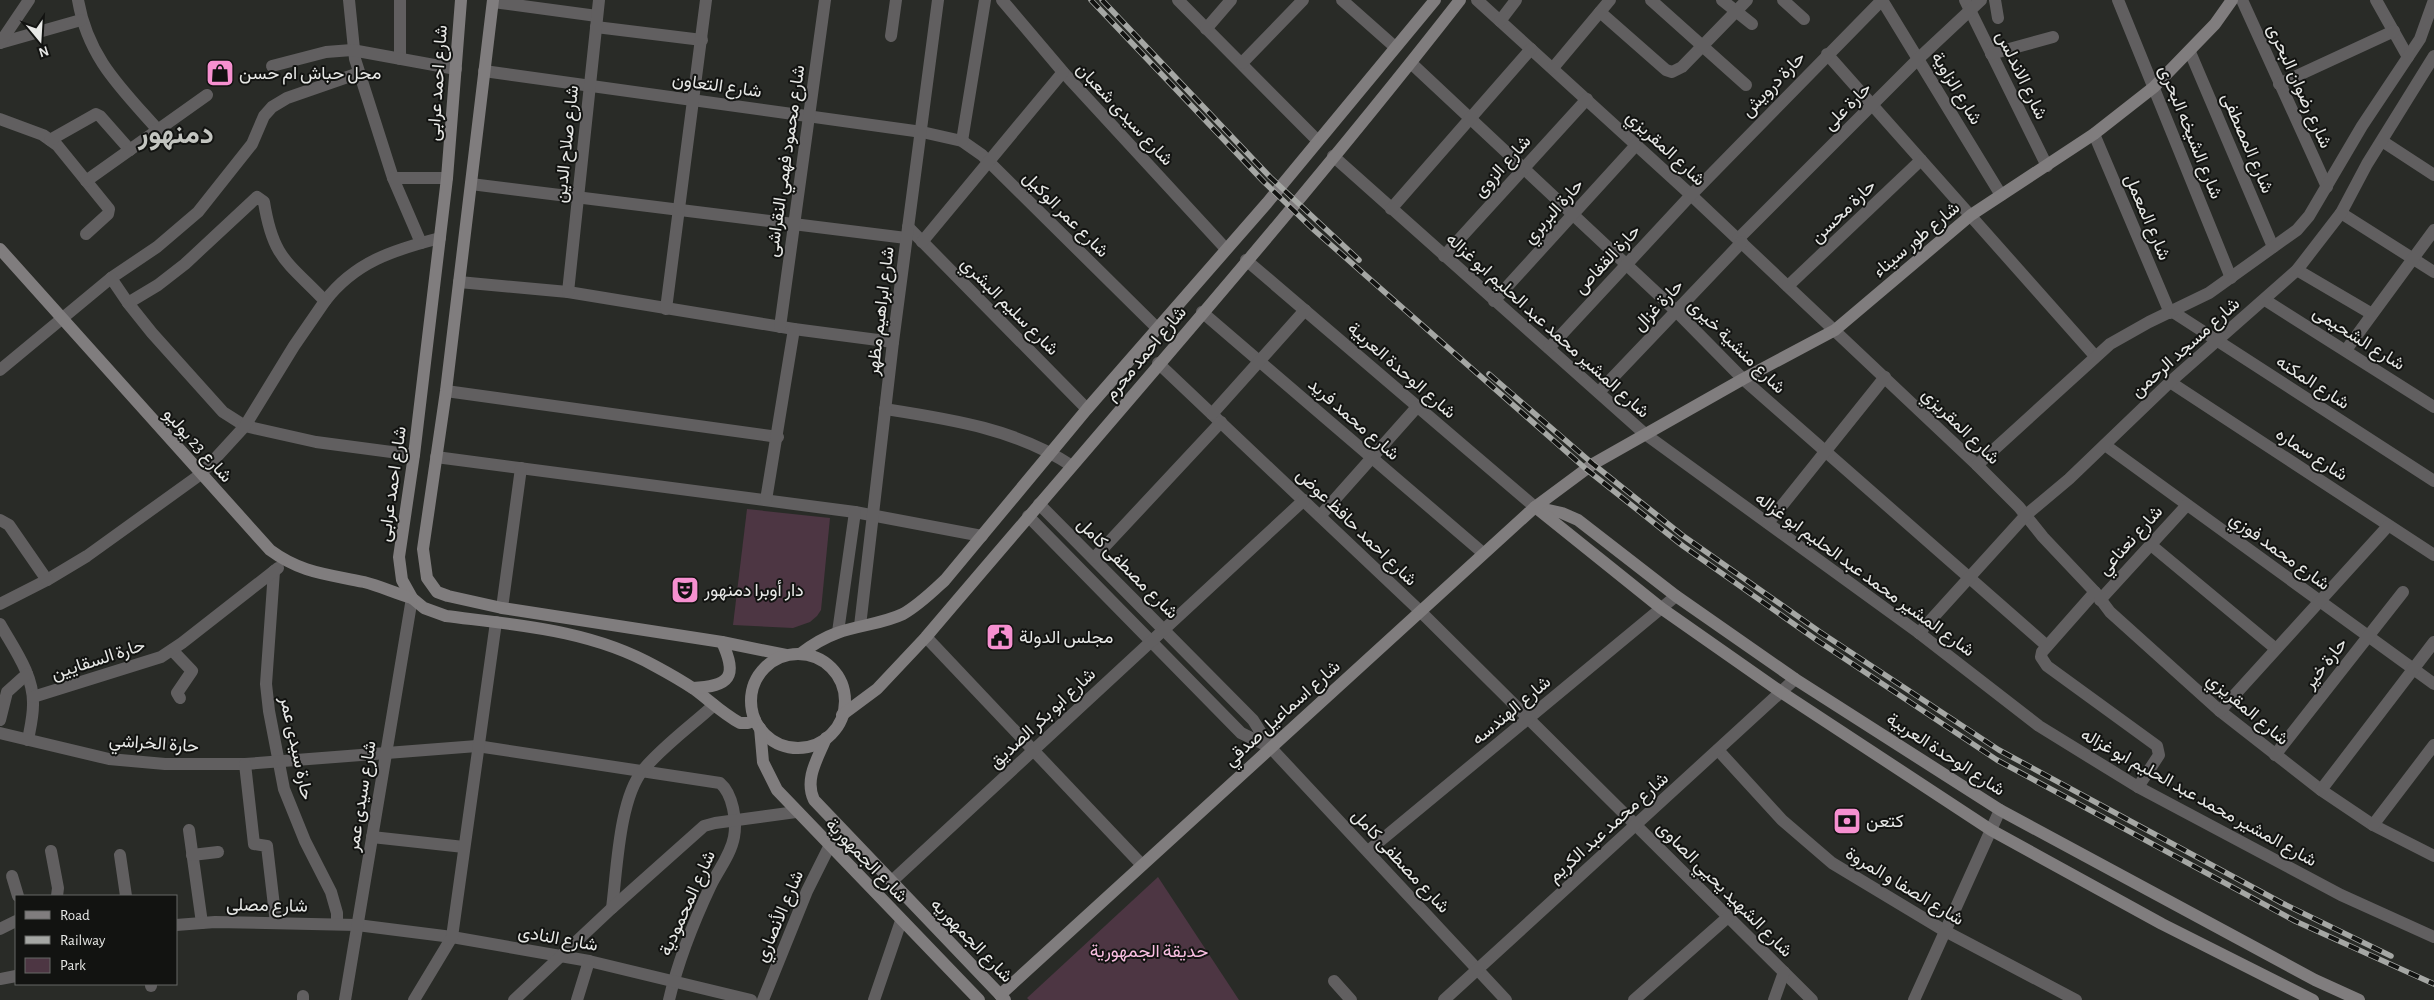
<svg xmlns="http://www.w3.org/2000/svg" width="2434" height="1000" font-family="'Alegreya Sans',Vazirmatn,sans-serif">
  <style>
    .green { fill: #4d3643 }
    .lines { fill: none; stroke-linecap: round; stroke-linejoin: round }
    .street { stroke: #615f60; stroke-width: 12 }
    .secondary { stroke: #807d7e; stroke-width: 12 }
    .rail-casing { stroke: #a5a7a4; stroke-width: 5.5 }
    .rail { stroke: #121311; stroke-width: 4; stroke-dasharray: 11; stroke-linecap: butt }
    .labels { text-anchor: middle; stroke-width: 4; stroke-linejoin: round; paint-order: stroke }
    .poi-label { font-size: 18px; fill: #e7e8e6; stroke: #121311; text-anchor: start }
    .street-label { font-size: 18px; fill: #e7e8e6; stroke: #121311 }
    .park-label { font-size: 18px; fill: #fabfe2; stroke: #121311 }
    .town-label { font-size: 28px; font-weight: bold; fill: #c3c5c0; stroke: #121311 }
  </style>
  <rect width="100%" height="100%" fill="#292b27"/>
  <g class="green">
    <polygon points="747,509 830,518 821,610 817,616 810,622 793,628 733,625"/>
    <polygon points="1158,877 1239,1000 1029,1000 1027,998"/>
  </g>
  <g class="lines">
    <g class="street">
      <path d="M78 0C88 58 121 88 158 130"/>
      <polyline points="349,0 355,59 393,178 421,243"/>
      <polyline points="1002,0 1063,72 1226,249"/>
      <polyline points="1178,0 1318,141"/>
      <polyline points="1342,0 1395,47"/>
      <polyline points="1477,0 1691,195 1977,465 2019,507 2043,537 2095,592 2110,612 2220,711 2321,790 2373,825 2434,856"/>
      <polyline points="1651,0 1746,85"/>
      <polyline points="1722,0 1752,24"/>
      <polyline points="1783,0 1804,19"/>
      <polyline points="1882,0 2001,195"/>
      <polyline points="1965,0 2047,166"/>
      <polyline points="1995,0 1998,18"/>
      <polyline points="2118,0 2231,278"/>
      <polyline points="2242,0 2327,187"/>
      <polyline points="2376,0 2408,57"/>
      <polyline points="493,2 597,16"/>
      <polyline points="1600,12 1666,70 1672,72 1682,67 1747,0"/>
      <polyline points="1500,21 1516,0"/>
      <polyline points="596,27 702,40"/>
      <polyline points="1206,29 1231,0"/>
      <polyline points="891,36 896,0"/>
      <polyline points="0,43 81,20"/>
      <polyline points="0,43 29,0"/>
      <polyline points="2190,52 2273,247"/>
      <polyline points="1827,54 2095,356"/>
      <polyline points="1991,54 2053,37"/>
      <polyline points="400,59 400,0"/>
      <polyline points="1242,63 1303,0"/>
      <polyline points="1411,63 1676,311 1743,379 2047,646"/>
      <polyline points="272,66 326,52 352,50 456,69"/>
      <polyline points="1553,68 1610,0"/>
      <polyline points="484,71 922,132 962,141 982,155 1157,328"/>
      <polyline points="2279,84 2394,31"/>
      <polyline points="0,119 43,135 57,145 109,209 108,214 86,234"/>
      <polyline points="2094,134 2170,313"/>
      <polyline points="50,140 96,114 100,116 130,150"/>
      <polyline points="962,141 985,0"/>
      <polyline points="2382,141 2434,175"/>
      <polyline points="1333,156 1645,434 1919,633 2039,726 2138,787 2341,895 2434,937"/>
      <polyline points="393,178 447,178"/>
      <polyline points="86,181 207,95"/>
      <polyline points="471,184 906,238"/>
      <polyline points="1391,209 1531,49"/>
      <polyline points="2341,213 2434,272"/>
      <polyline points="908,227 1087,409"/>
      <polyline points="1738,239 1918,59 1981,0"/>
      <polyline points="922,242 1063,72"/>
      <polyline points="1444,256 1587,99"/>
      <polyline points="1246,260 1535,507"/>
      <polyline points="2297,270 2372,314"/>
      <polyline points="111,278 157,247 198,212 252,144 264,116 272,107 287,98 359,73"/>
      <polyline points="459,282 568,292 794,329 893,342"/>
      <polyline points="1788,286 1921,160"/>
      <polyline points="568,292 599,0"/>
      <polyline points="2265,300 2434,407"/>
      <path d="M325 301C355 262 393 250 440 238"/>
      <polyline points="1494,301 1637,144"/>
      <polyline points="128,303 152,333 223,412 245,426 316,442 414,455"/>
      <polyline points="666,309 706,0"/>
      <polyline points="1202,312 1483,553"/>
      <polyline points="2173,312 2434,481"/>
      <polyline points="780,327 825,0"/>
      <polyline points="1549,348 1691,195 1882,0"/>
      <polyline points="2346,350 2434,230"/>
      <polyline points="1158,363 1420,611 1812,1000"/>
      <path d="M0 370 111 278 128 303 158 285 185 264 257 197 264 202C273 259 288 262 325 301L294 346 245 426 201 474 87 556 47 580 0 604"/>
      <polyline points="2170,382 2434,555"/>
      <polyline points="446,391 778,437"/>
      <polyline points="1599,392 1742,242"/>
      <path d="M885 409C949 419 1017 429 1072 466"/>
      <polyline points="1212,414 1305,310"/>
      <polyline points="2105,445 2434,684"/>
      <polyline points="436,457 855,512 982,536"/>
      <polyline points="1977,465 2110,344 2149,322 2209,293 2297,230 2309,216 2362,126 2420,39 2434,0"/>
      <polyline points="766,500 794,329"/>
      <polyline points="1039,504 1253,720 1270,747 1506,1000"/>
      <polyline points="1028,516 1241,733 1270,747"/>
      <polyline points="1320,516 1417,407"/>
      <polyline points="0,520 9,525 47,580"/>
      <polyline points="1768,523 1885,377"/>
      <polyline points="2151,545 2276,649"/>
      <polyline points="1094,558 1221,422"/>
      <polyline points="274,571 266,684 269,711 284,789 305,841 331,892 337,913 337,924"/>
      <polyline points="2095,592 2042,652 2041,657 2047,666 2157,746 2159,755 2138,787"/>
      <polyline points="2100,600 2187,505"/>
      <polyline points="502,608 521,468"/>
      <path d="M0 624C14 649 34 675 33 705 33 717 30 729 28 740"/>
      <polyline points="860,626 893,342 938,0"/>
      <polyline points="838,632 855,512"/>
      <polyline points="1919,633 2026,515 2069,479 2170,382 2297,270 2341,213 2367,164 2434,56"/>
      <polyline points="926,637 1142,865"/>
      <polyline points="172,650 192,671 177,693 180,698"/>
      <polyline points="33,697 161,657 182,643 278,568"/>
      <polyline points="2220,711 2388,526"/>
      <polyline points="0,720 7,692 27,674"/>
      <path d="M0 733 109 759 165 764H245L477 746 720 783C733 794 737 821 734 837 731 854 719 869 711 885 694 921 678 961 669 1000"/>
      <polyline points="1718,750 1782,820 1832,863 1945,931 2076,1000"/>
      <polyline points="2275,755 2403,592"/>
      <polyline points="245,764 254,844 267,846 276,923"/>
      <polyline points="2321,790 2434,642"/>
      <polyline points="2373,825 2434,745"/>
      <polyline points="189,830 202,923"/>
      <polyline points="372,837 464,847"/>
      <polyline points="51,851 58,888 57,896"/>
      <polyline points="1368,851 1676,596"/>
      <polyline points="120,855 126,896"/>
      <polyline points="192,855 218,852"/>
      <polyline points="12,876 18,896"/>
      <polyline points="892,881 1304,500"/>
      <path d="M612 908C617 870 619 799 643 770 663 746 691 726 714 705"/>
      <polyline points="176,925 215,922 357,925 452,937 589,961 751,1000"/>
      <polyline points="0,929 16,921"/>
      <polyline points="0,979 16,976"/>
      <polyline points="1334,981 1351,1000"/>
      <polyline points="151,984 151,986"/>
      <polyline points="303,996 303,1000"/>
      <polyline points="345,1000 412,598"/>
      <polyline points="414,1000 452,937 496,622"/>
      <polyline points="514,1000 612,908 704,826 715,823 796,812"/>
      <polyline points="577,1000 589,961"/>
      <polyline points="763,1000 807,891 829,847"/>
      <polyline points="874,1000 901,921"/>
      <polyline points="1444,1000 1795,679"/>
      <polyline points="1634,1000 1728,917"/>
      <polyline points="1774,1000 1784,972"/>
      <polyline points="1914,1000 2000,810"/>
    </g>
    <g class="secondary">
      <path d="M461 0 447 178 414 455 399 557 402 580 412 598 424 608 446 616C517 625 591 630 655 666 668 673 682 681 694 689 709 700 723 714 740 723H748L755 720"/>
      <polyline points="493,0 446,391 423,549 427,578 437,592 448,596 502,608 722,642 786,655"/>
      <path d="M0 249 270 550C301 573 327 574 364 582 380 586 395 593 412 598"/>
      <polyline points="1535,507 1562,513 1578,520 1676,596 1795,679 2000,810 2315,980 2359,1000"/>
      <polyline points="1539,510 1661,608 1781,692 1991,830 2162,924 2313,1000"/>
      <path d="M800 654C812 645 823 638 837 633 859 625 882 624 903 614 919 605 932 592 945 580L1087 409 1267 203 1435 0"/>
      <circle cx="798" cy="701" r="47"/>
      <path d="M693 688C730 686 738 677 722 642"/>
      <path d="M842 715 877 689 926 637C1105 426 1290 218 1460 0"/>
      <polyline points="760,728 763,762 777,790 979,1000"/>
      <path d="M826 738C818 758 804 779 814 800L1005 1000"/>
      <polyline points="1000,995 1535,507 1593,464 1743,379 1835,330 1971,215 2094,134 2154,87 2215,24 2232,0"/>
    </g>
    <defs>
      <g id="rail">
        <polyline points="1091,0 1264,182 1314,230 1586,469 1683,546 1818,641 1997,760 2295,921 2434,984"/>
        <polyline points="1102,0 1270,177 1359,260"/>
        <polyline points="1489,374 1593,464 1682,535 1820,632 1999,750 2282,903 2391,956"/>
      </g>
    </defs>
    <use href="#rail" class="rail-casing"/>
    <use href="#rail" class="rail"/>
  </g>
  <defs>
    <symbol id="shop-square" viewBox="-11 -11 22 22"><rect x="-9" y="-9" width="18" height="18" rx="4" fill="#f690d0" stroke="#121311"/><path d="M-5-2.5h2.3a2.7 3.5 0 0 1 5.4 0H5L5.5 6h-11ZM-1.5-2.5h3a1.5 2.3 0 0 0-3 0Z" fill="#111"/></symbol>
    <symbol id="theatre-square" viewBox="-11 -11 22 22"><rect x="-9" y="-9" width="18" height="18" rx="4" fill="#f690d0" stroke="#121311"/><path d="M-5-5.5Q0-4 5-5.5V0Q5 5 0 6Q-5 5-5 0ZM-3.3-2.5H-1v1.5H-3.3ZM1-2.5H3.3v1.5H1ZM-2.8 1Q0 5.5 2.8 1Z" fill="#111"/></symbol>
    <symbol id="civic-square" viewBox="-11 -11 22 22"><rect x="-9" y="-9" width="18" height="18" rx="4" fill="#f690d0" stroke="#121311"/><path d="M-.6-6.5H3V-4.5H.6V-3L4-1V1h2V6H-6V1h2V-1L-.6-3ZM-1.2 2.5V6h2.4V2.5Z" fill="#111"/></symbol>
    <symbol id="bank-square" viewBox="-11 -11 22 22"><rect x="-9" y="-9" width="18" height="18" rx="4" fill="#f690d0" stroke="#121311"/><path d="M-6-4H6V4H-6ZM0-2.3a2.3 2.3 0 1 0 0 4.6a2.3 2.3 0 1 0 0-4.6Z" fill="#111"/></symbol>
  </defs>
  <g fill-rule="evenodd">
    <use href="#shop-square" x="204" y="57" width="32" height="32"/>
    <use href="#theatre-square" x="669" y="574" width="32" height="32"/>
    <use href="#civic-square" x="984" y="621" width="32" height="32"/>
    <use href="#bank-square" x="1831" y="805" width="32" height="32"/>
  </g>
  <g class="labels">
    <g class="poi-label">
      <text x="239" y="79">محل حباش ام حسن</text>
      <text x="704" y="596">دار أوبرا دمنهور</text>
      <text x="1019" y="643">مجلس الدولة</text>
      <text x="1866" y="827">كتعن</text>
    </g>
    <g class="street-label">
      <text transform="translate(2022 75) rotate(64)" y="6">شارع الاندلس</text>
      <text transform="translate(437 83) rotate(-86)" y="6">شارع احمد عرابى</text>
      <text transform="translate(1773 84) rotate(-46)" y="6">حارة درويش</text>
      <text transform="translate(717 85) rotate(8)" y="6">شارع التعاون</text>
      <text transform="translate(2300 86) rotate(66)" y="6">شارع رضوان البحرى</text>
      <text transform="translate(1957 88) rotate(59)" y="6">شارع الزاوية</text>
      <text transform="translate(1847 106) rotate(-45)" y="6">حارة على</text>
      <text transform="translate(1125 114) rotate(47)" y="6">شارع سيدى شعبان</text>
      <text transform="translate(2191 132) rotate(68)" y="6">شارع الشيخه البحرى</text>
      <text transform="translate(2248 143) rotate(67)" y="6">شارع المصطفى</text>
      <text transform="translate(566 144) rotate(-84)" y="6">شارع صلاح الدين</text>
      <text transform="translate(1666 148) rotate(43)" y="6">شارع المقريزي</text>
      <text transform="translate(785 161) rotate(-82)" y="6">شارع محمود فهمي النقراشى</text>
      <text transform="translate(1502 166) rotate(-48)" y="6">شارع الزوى</text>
      <text transform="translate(1553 211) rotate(-48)" y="6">حارة البربري</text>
      <text transform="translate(1843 211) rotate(-44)" y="6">حارة محسن</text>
      <text transform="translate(1066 214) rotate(45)" y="6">شارع عمر الوكيل</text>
      <text transform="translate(2148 217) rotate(67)" y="6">شارع المعمل</text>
      <text transform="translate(1916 239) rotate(-40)" y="6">شارع طور سيناء</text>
      <text transform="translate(1607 259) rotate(-47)" y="6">حارة القفاص</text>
      <text transform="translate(1658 305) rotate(-46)" y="6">حارة غزال</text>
      <text transform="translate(1010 306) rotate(45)" y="6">شارع سليم البشري</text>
      <text transform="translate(880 311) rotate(-83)" y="6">شارع ابراهيم مظهر</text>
      <text transform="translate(1548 325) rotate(42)" y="6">شارع المشير محمد عبد الحليم ابو غزاله</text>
      <text transform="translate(2359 338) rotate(32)" y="6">شارع الشحيمى</text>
      <text transform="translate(1737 346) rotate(44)" y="6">شارع منشية خيرى</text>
      <text transform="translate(2185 347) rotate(-42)" y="6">شارع مسجد الرحمن</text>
      <text transform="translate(1145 353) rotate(-50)" y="6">شارع احمد محرم</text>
      <text transform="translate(1402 370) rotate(41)" y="6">شارع الوحدة العربية</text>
      <text transform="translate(2313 382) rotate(33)" y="6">شارع المكنه</text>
      <text transform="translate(1354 419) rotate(41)" y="6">شارع محمد فريد</text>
      <text transform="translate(1961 426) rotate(44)" y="6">شارع المقريزي</text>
      <text transform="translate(198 445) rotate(48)" y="6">شارع 23 يوليو</text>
      <text transform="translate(2312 454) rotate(33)" y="6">شارع سماره</text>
      <text transform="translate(392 484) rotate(-82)" y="6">شارع احمد عرابى</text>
      <text transform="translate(1357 527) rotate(44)" y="6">شارع احمد حافظ عوض</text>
      <text transform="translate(2130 540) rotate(-48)" y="6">شارع نعناعي</text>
      <text transform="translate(2280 551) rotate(36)" y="6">شارع محمد فوزي</text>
      <text transform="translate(1128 568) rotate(45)" y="6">شارع مصطفى كامل</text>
      <text transform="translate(1865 574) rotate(36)" y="6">شارع المشير محمد عبد الحليم ابو غزاله</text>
      <text transform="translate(98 659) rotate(-18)" y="6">حارة السقايين</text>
      <text transform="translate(2325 663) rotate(-52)" y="6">حارة خير</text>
      <text transform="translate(2248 709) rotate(40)" y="6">شارع المقريزي</text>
      <text transform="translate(1511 710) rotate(-40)" y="6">شارع الهندسه</text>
      <text transform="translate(1282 713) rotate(-42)" y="6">شارع اسماعيل صدقي</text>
      <text transform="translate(1042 718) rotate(-43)" y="6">شارع ابو بكر الصديق</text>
      <text transform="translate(154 743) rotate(4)" y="6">حارة الخراشي</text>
      <text transform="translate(297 748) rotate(78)" y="6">حارة سيدى عمر</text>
      <text transform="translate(1946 754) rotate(33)" y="6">شارع الوحدة العربية</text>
      <text transform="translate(361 796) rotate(-81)" y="6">شارع سيدى عمر</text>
      <text transform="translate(2199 797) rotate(29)" y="6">شارع المشير محمد عبد الحليم ابو غزاله</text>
      <text transform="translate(1608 827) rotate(-42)" y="6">شارع محمد عبد الكريم</text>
      <text transform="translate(867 860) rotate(46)" y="6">شارع الجمهورية</text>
      <text transform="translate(1401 861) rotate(47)" y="6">شارع مصطفى كامل</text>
      <text transform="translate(1905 886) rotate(31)" y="6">شارع الصفا و المروة</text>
      <text transform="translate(1725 889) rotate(45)" y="6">شارع الشهيد يحيي الصاوى</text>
      <text transform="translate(687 903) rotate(-66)" y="6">شارع المحمودية</text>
      <text transform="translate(267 905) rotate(1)" y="6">شارع مصلى</text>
      <text transform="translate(779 916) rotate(-67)" y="6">شارع الأنصاري</text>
      <text transform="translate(558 938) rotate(10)" y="6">شارع النادى</text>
      <text transform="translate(972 940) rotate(46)" y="6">شارع الجمهوريه</text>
    </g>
    <g class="park-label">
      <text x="1149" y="957">حديقة الجمهورية</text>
    </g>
    <g class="town-label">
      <text x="176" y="143">دمنهور</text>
    </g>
  </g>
  <rect x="15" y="895" width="162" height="90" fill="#121311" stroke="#676866"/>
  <rect x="25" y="911" width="25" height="8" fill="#807d7e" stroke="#676866"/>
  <text x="60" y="920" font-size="15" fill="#e7e8e6">Road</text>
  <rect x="25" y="936" width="25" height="8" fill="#a5a7a4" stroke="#676866"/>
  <text x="60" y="945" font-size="15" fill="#e7e8e6">Railway</text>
  <rect x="25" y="958" width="25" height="15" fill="#4d3643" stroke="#676866"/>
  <text x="60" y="970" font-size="15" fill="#e7e8e6">Park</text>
  <g transform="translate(40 40) rotate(162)" stroke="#121311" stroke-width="4" paint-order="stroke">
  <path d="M0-4L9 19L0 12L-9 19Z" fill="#e7e8e6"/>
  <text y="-8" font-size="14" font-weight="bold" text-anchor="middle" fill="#e7e8e6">N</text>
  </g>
</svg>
